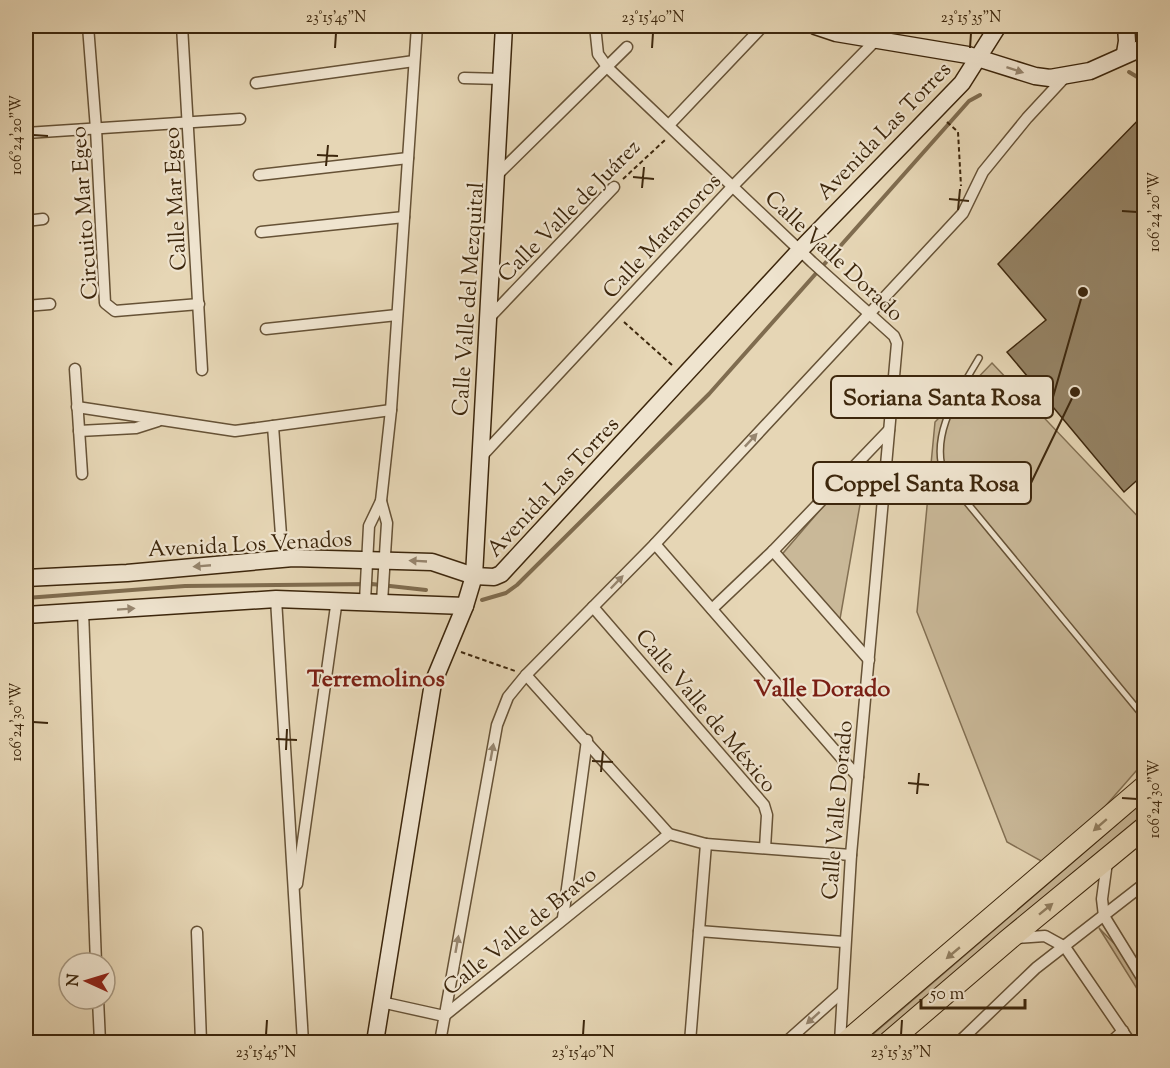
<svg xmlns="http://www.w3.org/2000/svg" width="1170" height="1068" font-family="'Sorts Mill Goudy',serif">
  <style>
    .green { fill: #c9b898; stroke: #826f52; stroke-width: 1.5 }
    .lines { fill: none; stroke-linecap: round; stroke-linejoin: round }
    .stream { stroke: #7f6c4f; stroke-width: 4 }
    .building { fill: #948264; stroke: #3c260c; stroke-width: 1.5 }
    .lane-casing { stroke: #665236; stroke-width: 8 }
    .street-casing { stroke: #665236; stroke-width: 13 }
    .secondary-casing { stroke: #3c260c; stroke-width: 19 }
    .highway-casing { stroke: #3c260c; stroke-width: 23 }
    .path { stroke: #3c260c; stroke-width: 2; stroke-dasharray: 4.5 3; stroke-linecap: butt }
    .lane { stroke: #efe4cf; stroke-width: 5 }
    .street { stroke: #efe4cf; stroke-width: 10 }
    .secondary { stroke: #efe4cf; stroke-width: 16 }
    .highway { stroke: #e6d6b5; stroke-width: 21 }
    .oneway { fill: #96856e }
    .oneway2 { fill: #917e60 }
    .ticks { fill: none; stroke: #3c260c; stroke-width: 2 }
    .labels { text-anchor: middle; stroke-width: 4.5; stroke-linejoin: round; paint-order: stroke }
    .street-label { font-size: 22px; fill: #3c260c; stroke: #efe4cf }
    .neighbourhood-label { font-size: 24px; font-weight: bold; fill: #7a1f14; stroke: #efe4cf }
    .leader { fill: none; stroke: #3c260c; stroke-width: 2 }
    .callout-dot { fill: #3c260c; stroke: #efe4cf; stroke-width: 2 }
    .callout { fill: #efe4cf; stroke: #3c260c; stroke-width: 2 }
    .callout-label { font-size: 24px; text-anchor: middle; font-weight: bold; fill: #3c260c }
    .neatline { fill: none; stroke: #3c260c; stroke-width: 2 }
    .ticks-label { font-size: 15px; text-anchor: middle; fill: #3c260c }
  </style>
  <rect width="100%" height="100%" fill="#e6d6b5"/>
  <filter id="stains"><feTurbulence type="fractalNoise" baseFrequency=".00333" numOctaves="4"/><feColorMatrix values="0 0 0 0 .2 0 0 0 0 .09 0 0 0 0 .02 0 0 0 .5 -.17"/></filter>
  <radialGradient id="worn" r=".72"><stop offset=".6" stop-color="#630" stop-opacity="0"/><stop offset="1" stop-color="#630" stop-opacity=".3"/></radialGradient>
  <g class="green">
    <polygon points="992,363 1144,523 1144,762 1052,867 1007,842 917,612 935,422"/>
    <polygon points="869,453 840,619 778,559"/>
    <polygon points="1144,801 1144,821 883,1042 864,1042"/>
    <polygon points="1099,928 1144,974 1144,1000"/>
  </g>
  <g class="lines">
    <g class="stream">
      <polyline points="1129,72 1144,81"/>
      <polyline points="26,598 185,586 372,584 426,590"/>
      <polyline points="482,600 506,593 517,585 709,394 969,101 980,95"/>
    </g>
  </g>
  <polygon class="building" points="1144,114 1144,474 1124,492 1007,352 1046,320 998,264"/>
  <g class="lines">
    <defs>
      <path id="lane" d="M979 358C960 391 928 435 945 476L1144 717"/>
      <g id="street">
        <polyline points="88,26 96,129 105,303 115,311 199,304"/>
        <polyline points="182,26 202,370"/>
        <polyline points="595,26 598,54 608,68 812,262 894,336 897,343 851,855 840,1042"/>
        <polyline points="464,78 502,79"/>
        <polyline points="256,83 414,61"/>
        <polyline points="669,125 763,26"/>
        <polyline points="26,133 240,119"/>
        <polyline points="259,175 408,158"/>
        <polyline points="497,175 627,47"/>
        <polyline points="26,221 43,219"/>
        <polyline points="261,232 404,217"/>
        <polyline points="26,306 50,304"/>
        <polyline points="489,318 614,187"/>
        <polyline points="266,329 397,315"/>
        <polyline points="75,369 82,474"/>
        <polyline points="77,407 235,431 391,410"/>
        <polyline points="273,426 281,535"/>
        <polyline points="79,431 136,428 158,421"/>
        <polyline points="480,458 733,186 876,40"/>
        <polyline points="381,501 387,523 382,602"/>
        <polyline points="655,544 858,777"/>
        <polyline points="773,551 869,660"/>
        <polyline points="276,599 303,1042"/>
        <polyline points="365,601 369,526 381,501 391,410 417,26"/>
        <polyline points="593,607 764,805 767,815 765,848"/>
        <polyline points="712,609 773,551 889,430"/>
        <polyline points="83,611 96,963"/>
        <polyline points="526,675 669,834 706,844 690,1042"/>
        <polyline points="706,844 851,855"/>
        <polyline points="1107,862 1102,899 1104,916 1144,981"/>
        <polyline points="297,884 337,599"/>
        <polyline points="563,918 587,740"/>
        <polyline points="699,931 844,942"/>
        <polyline points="197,932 201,1042"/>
        <polyline points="1016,938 1045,936 1065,947 1130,1042"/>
        <polyline points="98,999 100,1042"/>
        <polyline points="381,1002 444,1016 669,834"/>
        <polyline points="440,1042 497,725 508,697 526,675 655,544 963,213 983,172 1027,118 1065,77"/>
        <polyline points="786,1042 841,993"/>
        <polyline points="959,1042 1036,968 1144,884"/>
        <polyline points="1111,1042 1123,1031"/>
      </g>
      <g id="secondary">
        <polyline points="815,26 836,33 968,55 1035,76 1050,78 1090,71 1144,47"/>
        <polyline points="1125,53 1127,41 1126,26"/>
        <polyline points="26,578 127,573 293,558 432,562 474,576 494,577 501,574 801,249 962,83 998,26"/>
        <polyline points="26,615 276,599 465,606"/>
        <polyline points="375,1042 433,683 465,606 474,576 504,26"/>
      </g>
      <g id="highway">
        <polyline points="846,1042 1144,787"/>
        <polyline points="889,1042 1008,940 1144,828"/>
      </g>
    </defs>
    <use href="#lane" class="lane-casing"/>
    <use href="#street" class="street-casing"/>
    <use href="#secondary" class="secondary-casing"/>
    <use href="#highway" class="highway-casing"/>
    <g class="path">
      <polyline points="947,122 958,132 961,186"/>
      <polyline points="623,179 665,140"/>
      <polyline points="624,322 673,366"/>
      <polyline points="461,652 515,671"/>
    </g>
    <use href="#lane" class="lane"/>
    <use href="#street" class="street"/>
    <use href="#secondary" class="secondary"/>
    <use href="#highway" class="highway"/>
  </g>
  <defs><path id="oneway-solid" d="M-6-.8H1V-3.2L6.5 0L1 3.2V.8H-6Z" transform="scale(1.5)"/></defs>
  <g class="oneway">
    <use href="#oneway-solid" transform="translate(1015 70) rotate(18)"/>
    <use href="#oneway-solid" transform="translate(751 440) rotate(-47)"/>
    <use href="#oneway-solid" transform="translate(418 561) rotate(-177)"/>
    <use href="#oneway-solid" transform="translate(202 566) rotate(175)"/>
    <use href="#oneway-solid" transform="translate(617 582) rotate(-46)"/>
    <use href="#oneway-solid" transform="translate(126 609) rotate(-4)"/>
    <use href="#oneway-solid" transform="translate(492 752) rotate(-80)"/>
    <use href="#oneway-solid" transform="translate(457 944) rotate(-80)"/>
    <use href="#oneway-solid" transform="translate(813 1018) rotate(138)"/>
  </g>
  <g class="oneway2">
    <use href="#oneway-solid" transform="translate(1100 825) rotate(139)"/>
    <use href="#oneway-solid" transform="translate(1046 909) rotate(-39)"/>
    <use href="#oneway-solid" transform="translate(953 953) rotate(140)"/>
  </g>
  <path class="ticks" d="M335 48 336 33M652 48 653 33M970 48 971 33M33 135 48 136M317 155 338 156M326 166 328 145M633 177 654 179M642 188 644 167M949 199 969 201M958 210 960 189M1122 211 1137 212M33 722 48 723M276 739 297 740M286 750 287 729M592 761 613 762M601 772 603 751M908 783 929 785M917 794 919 773M1122 798 1137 799M266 1035 267 1020M583 1035 584 1020M901 1035 902 1020"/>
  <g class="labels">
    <g class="street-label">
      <text transform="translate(883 130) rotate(-46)" y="8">Avenida Las Torres</text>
      <text transform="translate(174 199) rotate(-93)" y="8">Calle Mar Egeo</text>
      <text transform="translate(568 210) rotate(-45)" y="8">Calle Valle de Juárez</text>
      <text transform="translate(83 213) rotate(-94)" y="8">Circuito Mar Egeo</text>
      <text transform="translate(661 235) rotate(-47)" y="8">Calle Matamoros</text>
      <text transform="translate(835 255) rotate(43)" y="8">Calle Valle Dorado</text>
      <text transform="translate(467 299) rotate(-86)" y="8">Calle Valle del Mezquital</text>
      <text transform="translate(552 486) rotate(-47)" y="8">Avenida Las Torres</text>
      <text transform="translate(250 543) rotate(-3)" y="8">Avenida Los Venados</text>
      <text transform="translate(707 710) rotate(50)" y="8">Calle Valle de México</text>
      <text transform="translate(836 810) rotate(-85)" y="8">Calle Valle Dorado</text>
      <text transform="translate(519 930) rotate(-39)" y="8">Calle Valle de Bravo</text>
    </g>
    <g class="neighbourhood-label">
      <text x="376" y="686">Terremolinos</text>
      <text x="822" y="696">Valle Dorado</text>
    </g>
  </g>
  <path class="leader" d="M1083 292L1053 397M1075 392L1031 483"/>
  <g class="callout-dot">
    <circle cx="1083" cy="292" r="6"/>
    <circle cx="1075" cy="392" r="6"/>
  </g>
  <g class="callout">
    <rect x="831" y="376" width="222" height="42" rx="6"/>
    <rect x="813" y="462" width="218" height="42" rx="6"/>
  </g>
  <g class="callout-label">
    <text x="942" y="405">Soriana Santa Rosa</text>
    <text x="922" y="491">Coppel Santa Rosa</text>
  </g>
  <rect width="1170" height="1068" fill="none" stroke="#e6d6b5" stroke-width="66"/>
  <g transform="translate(87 981) rotate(274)"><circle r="28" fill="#efe4cf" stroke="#a79881" stroke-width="1.5"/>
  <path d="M0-4.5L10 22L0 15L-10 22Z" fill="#8f2418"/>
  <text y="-9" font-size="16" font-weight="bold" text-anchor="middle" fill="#3c260c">N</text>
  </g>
  <path d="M921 999v9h104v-9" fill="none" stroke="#3c260c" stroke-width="3"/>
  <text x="930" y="999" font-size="18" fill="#3c260c" stroke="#efe4cf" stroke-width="4.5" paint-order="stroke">50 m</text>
  <rect x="33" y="33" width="1104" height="1002" class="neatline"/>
  <g class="ticks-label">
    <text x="336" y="22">23°15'45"N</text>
    <text x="653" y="22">23°15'40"N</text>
    <text x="971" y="22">23°15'35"N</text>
    <text transform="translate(16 135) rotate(-90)" y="5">106°24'20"W</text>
    <text transform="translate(1154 212) rotate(-90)" y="5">106°24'20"W</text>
    <text transform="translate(16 722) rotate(-90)" y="5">106°24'30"W</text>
    <text transform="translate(1154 799) rotate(-90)" y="5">106°24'30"W</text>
    <text x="266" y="1057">23°15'45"N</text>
    <text x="583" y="1057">23°15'40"N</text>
    <text x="901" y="1057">23°15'35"N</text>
  </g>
  <rect width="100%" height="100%" filter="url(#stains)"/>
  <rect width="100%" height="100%" fill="url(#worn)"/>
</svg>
